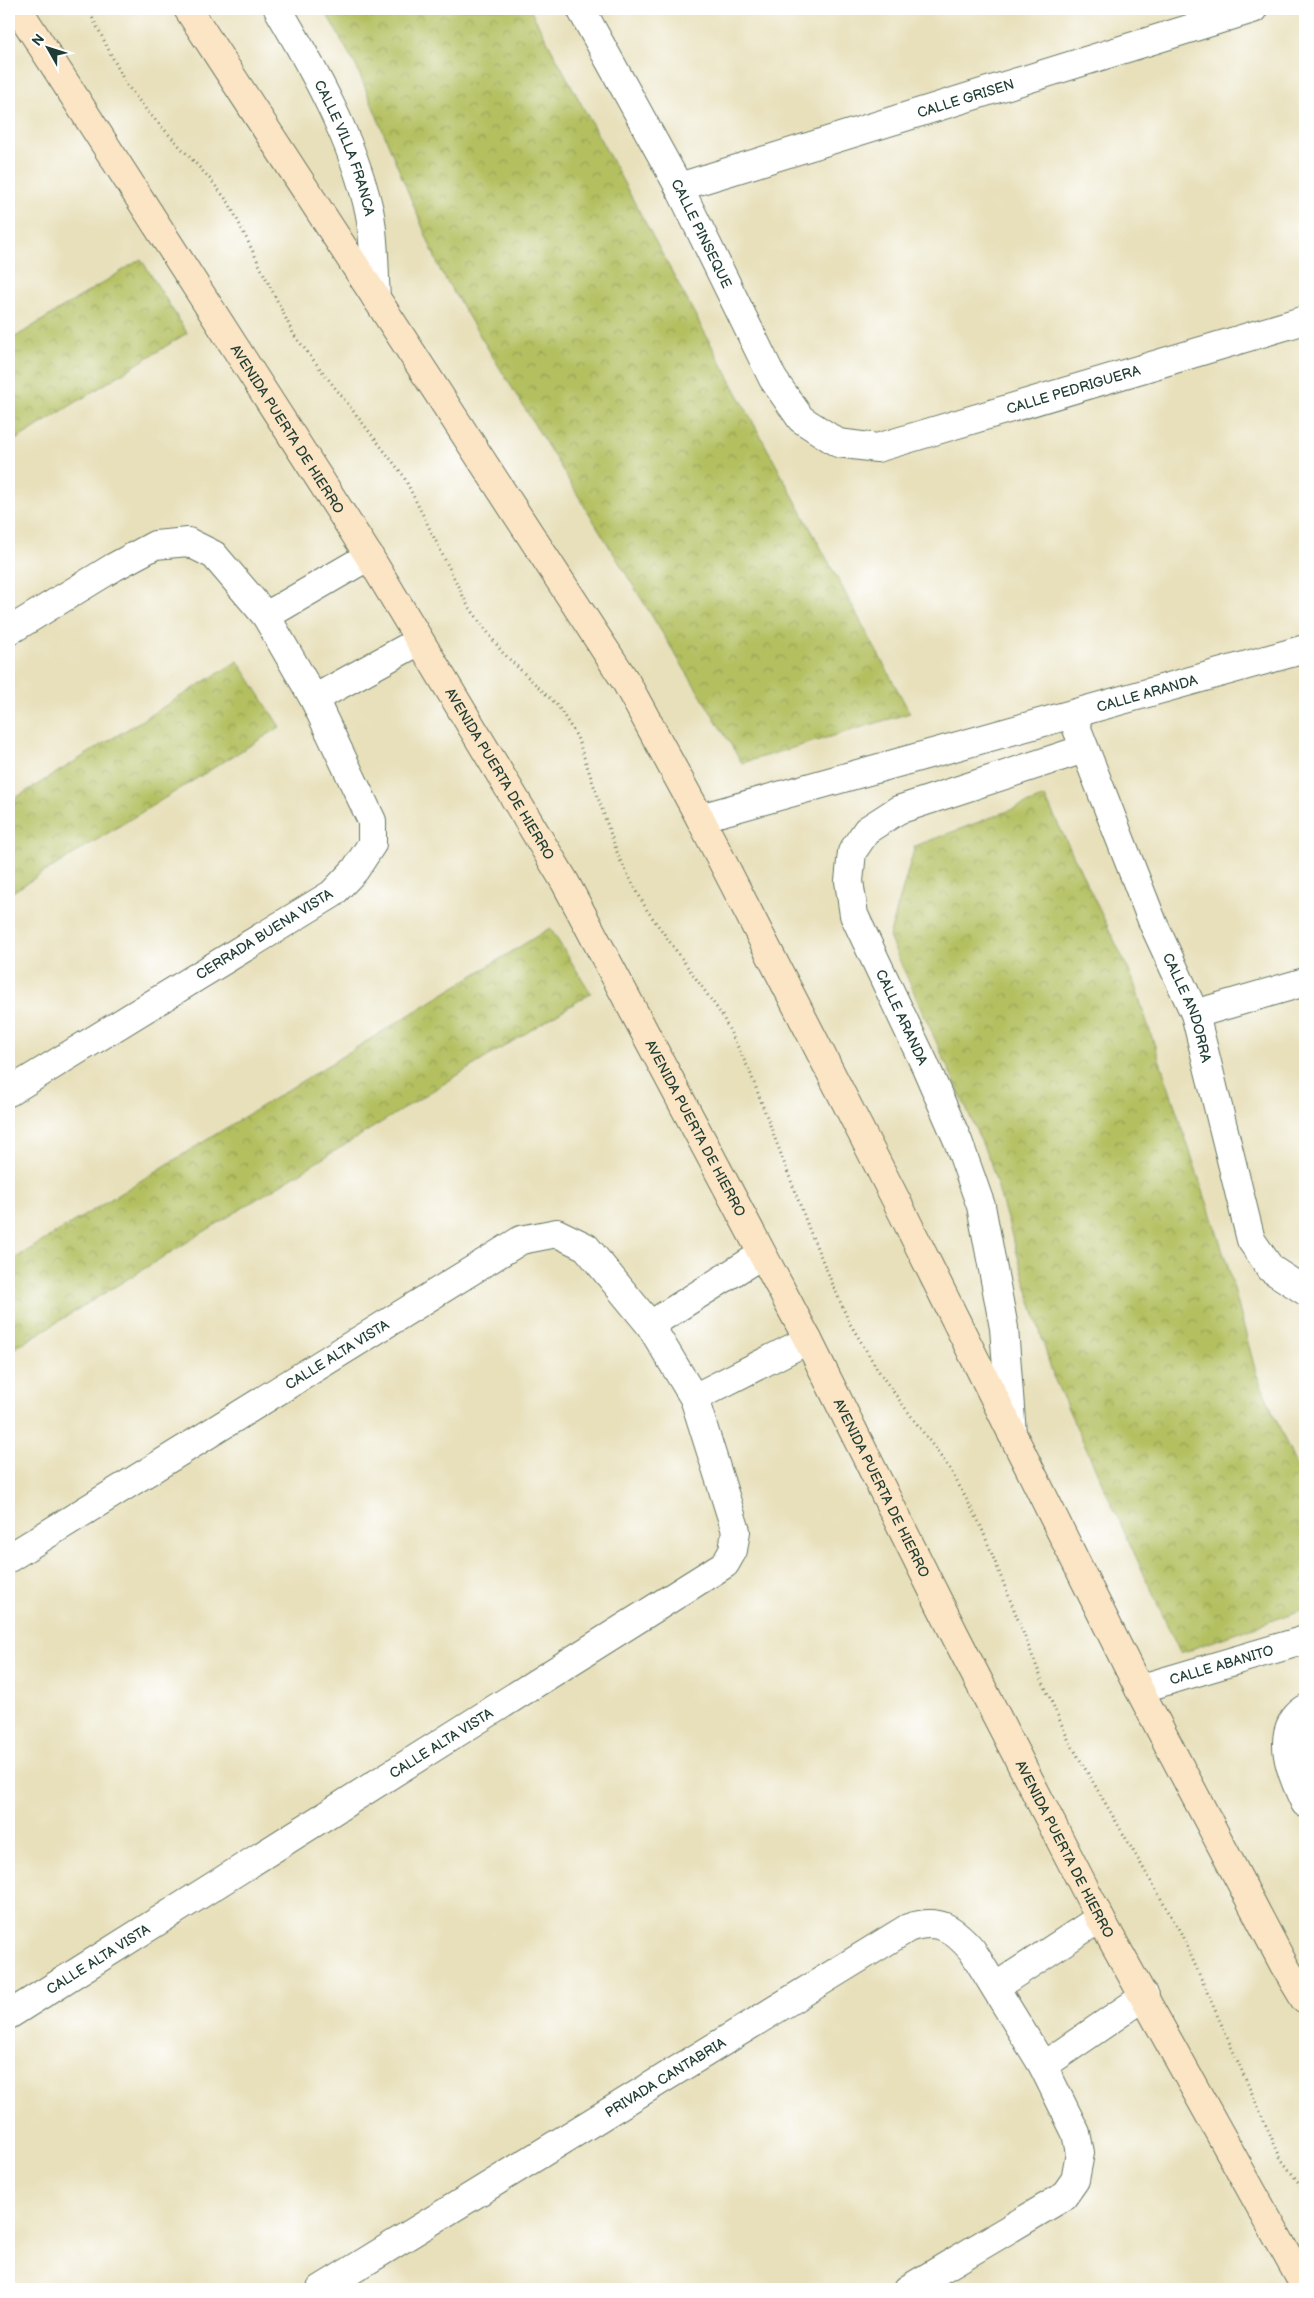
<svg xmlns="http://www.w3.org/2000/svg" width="1314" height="2298" font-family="'Balsamiq Sans',sans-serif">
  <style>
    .park { fill: url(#park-crowns); stroke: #6a7e4a }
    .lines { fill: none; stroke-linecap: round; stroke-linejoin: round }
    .street-casing { stroke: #657663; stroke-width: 30 }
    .secondary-casing { stroke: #657663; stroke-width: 30 }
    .path { stroke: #657663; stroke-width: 3; stroke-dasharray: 1 4; stroke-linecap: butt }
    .street { stroke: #fff; stroke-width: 28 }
    .secondary { stroke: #fce5c4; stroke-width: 28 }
    .labels { text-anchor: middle; stroke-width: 4; stroke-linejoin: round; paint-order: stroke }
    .street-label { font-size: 14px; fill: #1f3d34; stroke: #fff }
  </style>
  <defs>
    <pattern id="park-crowns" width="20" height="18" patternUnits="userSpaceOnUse" patternTransform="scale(1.25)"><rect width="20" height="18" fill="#b4c061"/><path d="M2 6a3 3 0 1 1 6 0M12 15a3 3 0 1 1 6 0" fill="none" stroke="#929d51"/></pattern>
  </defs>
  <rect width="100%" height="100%" fill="#fff"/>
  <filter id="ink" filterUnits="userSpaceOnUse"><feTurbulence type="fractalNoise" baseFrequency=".02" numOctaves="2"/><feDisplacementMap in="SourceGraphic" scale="10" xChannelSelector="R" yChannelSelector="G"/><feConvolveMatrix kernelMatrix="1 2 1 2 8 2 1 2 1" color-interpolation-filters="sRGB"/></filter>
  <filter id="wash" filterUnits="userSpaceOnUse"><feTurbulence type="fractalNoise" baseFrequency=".0096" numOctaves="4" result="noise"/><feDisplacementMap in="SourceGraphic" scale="20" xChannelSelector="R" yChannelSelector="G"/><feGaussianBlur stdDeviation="1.12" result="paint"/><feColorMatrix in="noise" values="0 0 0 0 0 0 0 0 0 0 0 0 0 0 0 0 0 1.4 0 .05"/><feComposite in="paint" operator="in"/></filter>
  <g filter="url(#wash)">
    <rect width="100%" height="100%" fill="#e8e0bb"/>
    <g class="park">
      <polygon points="324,9 530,9 910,713 742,763 441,272 357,68"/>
      <polygon points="141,259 187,333 9,444 9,341"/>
      <polygon points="238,661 280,727 9,894 9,802"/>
      <polygon points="1045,797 1132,977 1228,1266 1256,1373 1305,1486 1305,1609 1180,1653 1053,1376 990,1161 889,937 915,846"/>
      <polygon points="550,928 591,993 9,1352 9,1262"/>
    </g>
  </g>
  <g filter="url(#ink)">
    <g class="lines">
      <defs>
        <g id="street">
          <path id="s1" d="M278 9C315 72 352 138 369 210 375 238 374 270 376 298"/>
          <path id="s2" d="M581 9 679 187 773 379 801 419 838 443 877 448 1305 320"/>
          <path id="s3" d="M679 187 1253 9"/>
          <polyline points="266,616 369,556"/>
          <polyline points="9,631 114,567 155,545 188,542 214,555 266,616 314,699 372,821 372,844 355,870 332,894 9,1092"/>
          <polyline points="314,699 419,641"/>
          <path id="s4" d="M1072 716 1153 923 1195 1014 1251 1240 1271 1269 1305 1291"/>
          <path id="s5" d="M700 818 1305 649"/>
          <polyline points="1195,1014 1305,982"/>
          <polyline points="650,1325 761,1255"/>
          <polyline points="694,1398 808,1340"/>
          <polyline points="1012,1434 1004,1328 981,1206 958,1141 925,1065 854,915 849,881 852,852 867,830 898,810 1084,749"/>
          <path id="s6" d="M9 1558 521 1240 557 1233 586 1247 650 1325 694 1398 736 1531 733 1550 725 1564 9 2015"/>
          <path id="s7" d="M1139 1689 1305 1640"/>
          <path d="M1305 1709C1272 1731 1292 1776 1305 1803"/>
          <polyline points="995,1987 1100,1918"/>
          <polyline points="1043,2066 1145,1996"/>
          <path id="s8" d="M321 2289 908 1928C938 1918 952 1927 972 1950L1043 2066 1076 2133 1080 2153 1075 2180 1063 2197 908 2289"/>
        </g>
        <g id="secondary">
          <path id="s9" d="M18 9 369 556 565 882 808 1340 955 1635 1100 1918 1305 2287"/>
          <polyline points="188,9 626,682 700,818 896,1200 1139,1689 1284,1965 1305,2000"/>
        </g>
      </defs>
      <use href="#street" class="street-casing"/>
      <use href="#secondary" class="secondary-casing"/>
      <polyline class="path" points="88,9 126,84 148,112 210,179 229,203 294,335 403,475 467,604 502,652 558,706 577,737 619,858 647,910 722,1015 750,1072 811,1234 849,1322 881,1375 950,1469 980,1524 1044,1685 1069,1741 1180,1931 1281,2159 1305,2191"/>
      <use href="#street" class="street"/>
      <use href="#secondary" class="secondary"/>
    </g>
  </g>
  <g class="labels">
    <g class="street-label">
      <text dy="5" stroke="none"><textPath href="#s3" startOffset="300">CALLE GRISEN</textPath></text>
      <text dy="5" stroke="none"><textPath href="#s1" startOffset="155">CALLE VILLA FRANCA</textPath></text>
      <text dy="5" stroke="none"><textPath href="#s2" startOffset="255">CALLE PINSEQUE</textPath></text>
      <text dy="5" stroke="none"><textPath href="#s2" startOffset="754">CALLE PEDRIGUERA</textPath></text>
      <text dy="5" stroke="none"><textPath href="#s9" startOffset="499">AVENIDA PUERTA DE HIERRO</textPath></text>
      <text dy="5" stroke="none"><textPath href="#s5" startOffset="464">CALLE ARANDA</textPath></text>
      <text dy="5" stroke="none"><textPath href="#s9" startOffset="904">AVENIDA PUERTA DE HIERRO</textPath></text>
      <text transform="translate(264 934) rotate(-32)" y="5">CERRADA BUENA VISTA</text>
      <text dy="5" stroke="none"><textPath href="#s4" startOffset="314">CALLE ANDORRA</textPath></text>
      <text transform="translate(902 1017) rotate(65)" y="5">CALLE ARANDA</text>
      <text dy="5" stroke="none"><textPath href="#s9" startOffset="1309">AVENIDA PUERTA DE HIERRO</textPath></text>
      <text dy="5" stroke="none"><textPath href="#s6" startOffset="386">CALLE ALTA VISTA</textPath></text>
      <text dy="5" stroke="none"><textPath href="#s9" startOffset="1714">AVENIDA PUERTA DE HIERRO</textPath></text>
      <text dy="5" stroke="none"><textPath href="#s7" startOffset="86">CALLE ABANITO</textPath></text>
      <text transform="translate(441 1743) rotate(-32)" y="5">CALLE ALTA VISTA</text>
      <text dy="5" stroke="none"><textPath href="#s9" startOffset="2119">AVENIDA PUERTA DE HIERRO</textPath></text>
      <text transform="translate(98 1959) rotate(-32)" y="5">CALLE ALTA VISTA</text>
      <text dy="5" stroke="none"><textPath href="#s8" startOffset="404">PRIVADA CANTABRIA</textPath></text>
    </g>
  </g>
  <rect width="1314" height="2298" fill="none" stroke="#fff" stroke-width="30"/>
  <g transform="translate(48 48) rotate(309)" stroke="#ffffff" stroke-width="4" paint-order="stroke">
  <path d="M0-4L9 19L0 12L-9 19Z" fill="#1f3d34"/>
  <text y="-8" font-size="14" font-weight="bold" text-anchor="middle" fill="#1f3d34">N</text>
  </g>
</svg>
